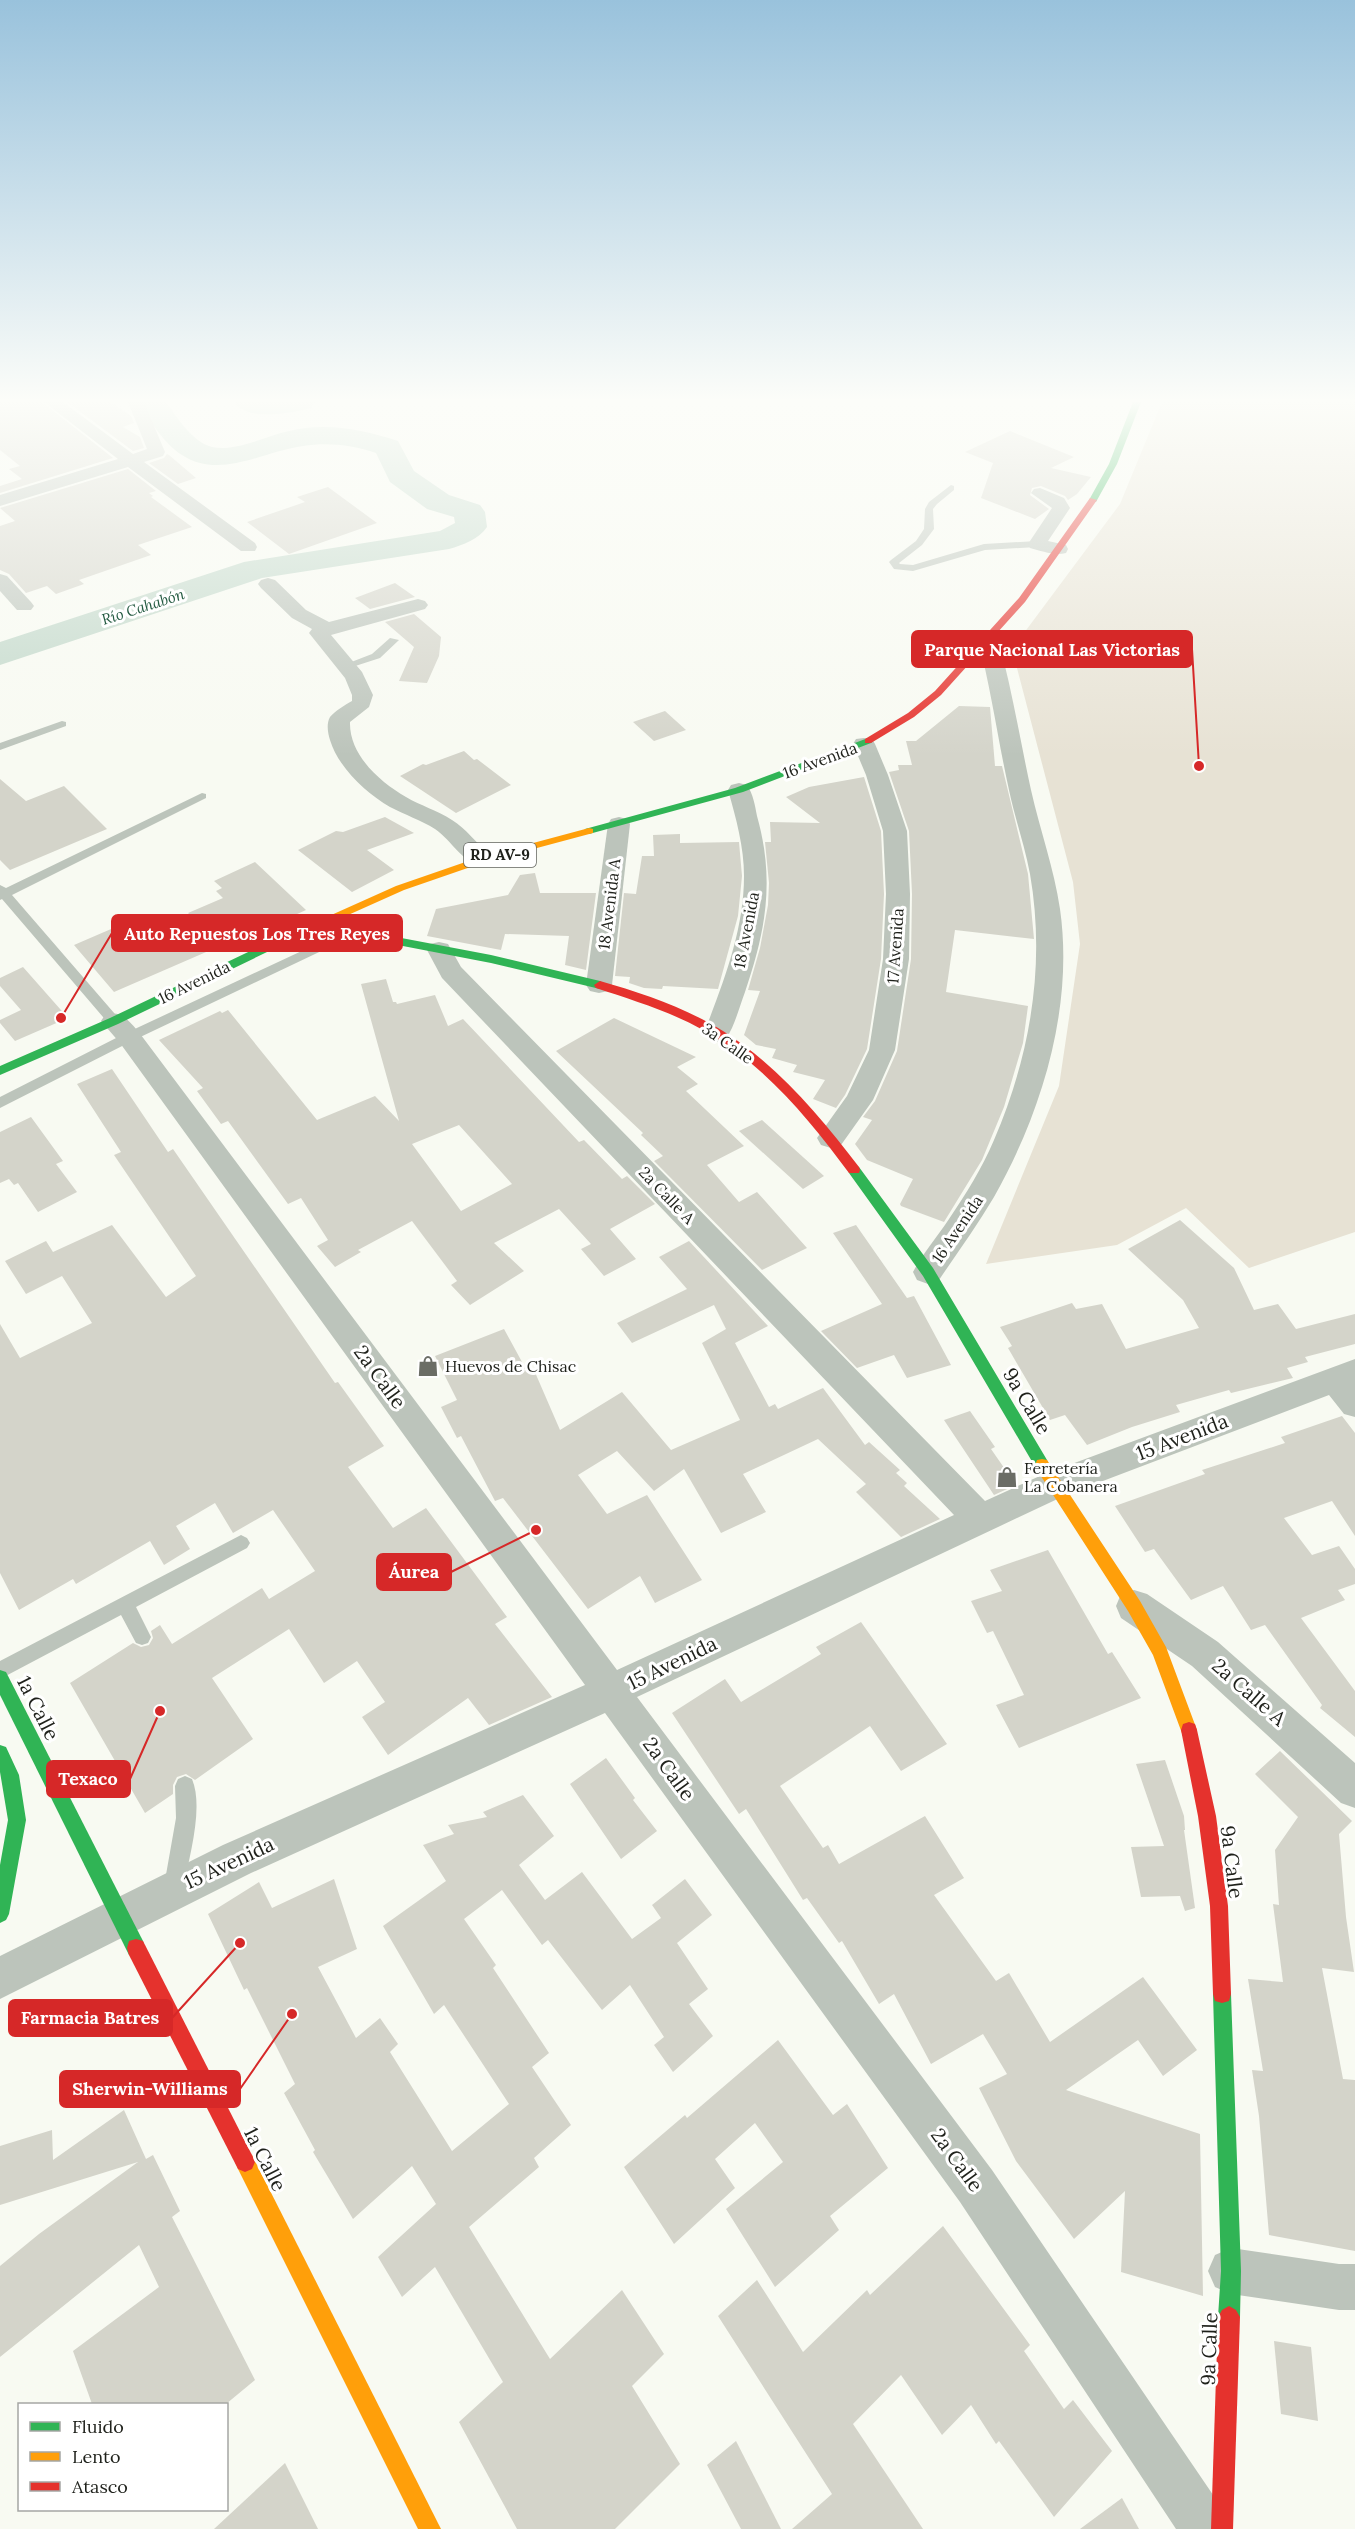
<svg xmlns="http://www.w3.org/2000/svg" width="1355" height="2529" font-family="Lora,serif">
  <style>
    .green { fill: #e7e2d4 }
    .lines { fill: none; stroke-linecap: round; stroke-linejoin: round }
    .river { fill: #c2d8ca; fill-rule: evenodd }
    .building { fill: #d4d4ca; fill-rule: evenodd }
    .lane { fill: #bcc4bb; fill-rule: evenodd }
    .street { fill: #bcc4bb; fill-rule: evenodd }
    .fast { fill: #30b455; fill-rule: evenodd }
    .slow { fill: #ff9f0a; fill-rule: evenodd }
    .jam { fill: #e5322d; fill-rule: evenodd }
    .labels { text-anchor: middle; stroke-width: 6; stroke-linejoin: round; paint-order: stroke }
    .far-water-label { font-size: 15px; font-style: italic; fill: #235a41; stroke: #fff }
    .shield { fill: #fff; stroke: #62645f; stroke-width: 1.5 }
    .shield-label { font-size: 15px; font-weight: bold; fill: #1f211b }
    .street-label { font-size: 16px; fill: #1f211b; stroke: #fff }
    .poi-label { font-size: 16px; fill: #1f211b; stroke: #fff; text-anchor: start }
    .near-street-label { font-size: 20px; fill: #1f211b; stroke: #fff }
    .leader { fill: none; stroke: #d62828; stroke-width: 2 }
    .callout-dot { fill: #d62828; stroke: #fff; stroke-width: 2 }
    .callout { fill: #d62828; stroke: #d62828; stroke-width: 2 }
    .callout-label { font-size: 18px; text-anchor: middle; font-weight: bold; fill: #fff }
  </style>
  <rect width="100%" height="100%" fill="#f8faf2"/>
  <polygon class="green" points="1162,402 1355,402 1355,1232 1249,1268 1186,1208 1117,1245 986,1264 1059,1086 1080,944 1073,882 1012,649 1120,504"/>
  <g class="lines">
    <g class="river">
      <path d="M138 402H166C177 417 192 442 212 447 236 452 266 436 289 431 326 422 363 430 398 441L414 471 449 495 480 505 485 512 487 527C479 539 463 545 449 549L262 578 0 665V642L244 562 440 531 455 523 454 517 427 509 390 482 376 453C353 445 327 442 303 446 264 451 220 480 182 455 163 443 150 420 138 402Z"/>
      <path d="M234 402H315L311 408C291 413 248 422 234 402Z"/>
    </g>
  </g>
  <g class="building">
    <polygon points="0,402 42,402 113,458 0,493 0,486 22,479 9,469 20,466 0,450"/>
    <polygon points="67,402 111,402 131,416 134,423 123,427 140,437 144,448 133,451"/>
    <polygon points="1010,431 1074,457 1051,468 1091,477 1077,494 1068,500 1065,496 1041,486 1032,488 1030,495 1049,509 1035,519 981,498 993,463 965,452"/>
    <polygon points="167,454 169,455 196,478 178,484 149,463 164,458"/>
    <polygon points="128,469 156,491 149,493 153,496 151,497 192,527 138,545 151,555 79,580 84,584 56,594 47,586 26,593 9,574 0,570 0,526 15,521 0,508"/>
    <polygon points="328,487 377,523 289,554 247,522 305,502 297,497"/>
    <polygon points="395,583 415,597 370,609 355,598"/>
    <polygon points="414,614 441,637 439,656 427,683 399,681 414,647 385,622"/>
    <polygon points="959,706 990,707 995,766 1002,766 1028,874 1034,939 955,930 946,992 1028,1006 1023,1043 1004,1107 982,1160 944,1222 901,1206 900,1204 913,1179 867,1160 855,1144 872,1120 863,1117 875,1101 897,1051 911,959 912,894 909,831 889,772 899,770 898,765 912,765 906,741 916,741"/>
    <polygon points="665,711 686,730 654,741 633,722"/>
    <polygon points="464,751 474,760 477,759 511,785 456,813 400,776 423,764 426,765"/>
    <polygon points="864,777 881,831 884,894 881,959 867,1049 845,1095 836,1108 813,1099 825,1080 793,1072 797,1065 772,1058 776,1049 756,1045 744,1035 760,991 748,990 760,948 768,905 769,883 765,842 771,842 770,822 820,823 786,797 809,787"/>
    <polygon points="0,779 26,801 64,786 107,829 10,870 0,860"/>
    <polygon points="385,817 414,833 367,850 394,870 352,892 298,850 336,831 343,832"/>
    <polygon points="680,834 680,843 739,842 742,876 738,916 718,989 663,986 662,989 644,988 629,983 630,977 615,976 624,893 636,894 642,856 654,856 653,835"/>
    <polygon points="255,862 306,910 222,948 220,946 114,992 74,945 125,923 145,944 197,922 188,913 223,898 216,891 222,888 214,881"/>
    <polygon points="535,873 540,893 596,893 586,970 565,965 569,936 505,934 501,950 427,936 436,909 508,895 520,875"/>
    <polygon points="23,967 68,1018 15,1041 0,1023 0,1020 21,1010 0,986 0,978"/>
    <path d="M386 979 393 1002H396L397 1004 435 995 448 1026 463 1019 579 1142 584 1140 622 1179 627 1176 655 1204 610 1229 636 1259 604 1276 581 1249 591 1244 559 1209 494 1243 524 1271 470 1305 451 1285 457 1281 412 1221 358 1250 361 1252 335 1267 317 1246 328 1240 301 1198 288 1204 228 1121 221 1124 197 1091 203 1088 159 1040 220 1011 222 1013 228 1010 317 1120 375 1096 399 1121 361 984ZM459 1125 512 1184 461 1211 412 1144Z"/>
    <polygon points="614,1018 696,1057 677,1067 698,1084 686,1091 744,1146 707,1165 739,1202 757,1192 807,1248 762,1270 654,1161 663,1156 641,1135 643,1133 556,1051"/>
    <polygon points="112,1069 168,1152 173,1149 335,1383 338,1382 384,1446 348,1467 393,1528 426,1508 507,1617 495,1624 552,1697 489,1725 468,1698 388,1755 362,1717 385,1702 357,1661 324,1683 289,1629 212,1678 253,1739 195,1780 186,1774 177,1777 173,1785 173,1794 145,1813 70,1683 133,1643 141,1647 149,1645 153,1638 151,1631 160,1625 172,1644 262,1588 269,1599 315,1571 273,1510 233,1533 215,1503 176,1526 190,1549 164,1565 150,1541 76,1584 73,1579 19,1610 0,1573 0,1324 20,1358 92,1323 62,1276 26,1294 5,1261 46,1241 53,1252 112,1225 166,1297 196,1276 114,1155 121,1152 77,1084"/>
    <polygon points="31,1117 63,1161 56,1164 77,1192 38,1212 18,1183 14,1185 9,1179 0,1183 0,1132"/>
    <polygon points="762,1120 824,1176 803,1189 739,1131"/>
    <polygon points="1180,1220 1234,1268 1254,1310 1278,1304 1296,1329 1355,1314 1355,1344 1305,1357 1308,1362 1287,1368 1293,1378 1231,1393 1229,1390 1176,1405 1180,1412 1132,1427 1087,1445 1065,1415 1050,1420 1008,1348 1012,1346 1000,1327 1072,1303 1076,1309 1102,1304 1126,1349 1199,1328 1183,1300 1128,1249"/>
    <polygon points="856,1225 907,1298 914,1296 951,1365 907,1378 894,1355 857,1368 821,1331 882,1304 833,1233"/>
    <polygon points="689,1241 768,1326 735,1343 769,1407 775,1404 778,1409 823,1388 865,1445 869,1442 900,1470 896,1473 907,1483 904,1486 940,1519 901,1537 856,1492 866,1484 818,1439 743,1474 766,1512 721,1533 684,1469 654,1491 617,1451 578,1475 607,1514 647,1495 702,1580 655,1603 640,1576 588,1609 503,1498 495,1501 461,1436 457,1438 441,1407 457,1400 435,1356 504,1329 528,1373 534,1370 560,1430 622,1392 671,1450 740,1420 702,1343 726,1329 714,1305 632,1343 617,1323 687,1289 659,1257"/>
    <polygon points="970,1411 995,1447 991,1449 1016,1485 994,1495 944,1420"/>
    <polygon points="1342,1416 1355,1433 1355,1536 1332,1501 1284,1518 1312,1555 1339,1546 1355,1569 1355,1584 1338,1590 1345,1600 1301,1618 1355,1691 1355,1737 1320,1708 1322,1705 1265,1625 1251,1630 1223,1586 1191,1600 1154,1549 1145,1552 1115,1506 1205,1474 1202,1470 1285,1443 1281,1437"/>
    <polygon points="1048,1550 1108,1654 1112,1652 1141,1698 1019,1748 996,1705 1024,1695 993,1631 987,1633 971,1601 1002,1591 990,1570"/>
    <polygon points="861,1622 947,1744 901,1771 870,1726 780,1786 823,1848 828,1845 839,1864 925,1816 964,1878 934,1895 996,1981 1009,1973 1050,2042 1143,1977 1197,2050 1163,2076 1138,2040 1066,2090 1200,2134 1203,2296 1121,2272 1125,2191 1074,2239 1016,2161 979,2088 1007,2074 983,2034 931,2064 894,1994 879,2004 842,1941 839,1943 807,1898 803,1900 746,1809 739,1814 672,1713 725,1679 741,1702 821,1654 816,1647"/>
    <polygon points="1280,1751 1352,1821 1339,1834 1346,1917 1354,1972 1322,1968 1343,2079 1355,2080 1355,2251 1269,2235 1259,2116 1252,2070 1263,2071 1248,1979 1283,1982 1273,1904 1279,1905 1275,1850 1298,1817 1255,1774"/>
    <polygon points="606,1758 635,1798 633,1800 657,1831 621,1859 570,1784"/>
    <polygon points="1165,1760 1184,1816 1185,1830 1184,1830 1195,1908 1185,1911 1180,1896 1141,1897 1131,1847 1164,1846 1136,1764"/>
    <polygon points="523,1795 554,1836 519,1865 545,1900 582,1872 632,1939 661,1918 652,1905 685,1879 712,1915 677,1943 708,1989 689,2004 713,2036 673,2072 654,2045 664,2037 630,1985 602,2010 548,1940 542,1945 502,1890 464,1919 496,1965 493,1968 549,2053 532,2067 571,2125 534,2158 539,2167 469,2227 550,2359 622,2290 664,2354 632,2386 680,2464 615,2529 517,2529 459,2422 503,2382 435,2267 402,2297 378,2257 436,2204 412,2166 353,2219 313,2152 315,2150 284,2093 295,2084 247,1988 244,1990 208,1914 259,1882 272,1908 334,1879 357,1949 318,1967 356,2038 380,2018 398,2044 390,2052 452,2151 509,2104 444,2005 434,2014 383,1926 446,1881 423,1845 454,1834 448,1825 487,1817 483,1812"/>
    <polygon points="778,2040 833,2115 847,2104 888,2168 830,2216 839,2230 775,2287 726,2209 783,2162 755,2123 715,2159 735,2188 674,2244 624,2167 685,2115 687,2118"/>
    <polygon points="124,2110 146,2159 153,2155 180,2211 172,2217 255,2380 226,2404 92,2404 73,2351 159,2287 139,2245 0,2357 0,2266 39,2234 138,2162 0,2205 0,2146 52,2130 53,2160"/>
    <polygon points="943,2226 1030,2345 1024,2351 1064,2409 1073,2400 1112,2451 1054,2517 999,2441 996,2444 971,2405 942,2435 901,2375 853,2424 923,2529 792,2529 832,2494 718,2316 757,2280 803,2352 867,2290 870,2295"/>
    <polygon points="1274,2341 1311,2347 1318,2421 1281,2414"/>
    <polygon points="736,2441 781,2529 741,2529 707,2465"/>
    <polygon points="285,2463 318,2529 214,2529"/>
    <polygon points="1122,2498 1139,2529 1080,2529"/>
  </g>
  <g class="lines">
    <g class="lane">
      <polygon points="951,485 954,486 954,490 937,504 933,509 934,529 922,545 899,563 900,564 913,565 984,544 1037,541 1042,544 1037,547 985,550 913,571 894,569 889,562 891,560 916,541 924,529 925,509 929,502"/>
      <polygon points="390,638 399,640 380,658 346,669 341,666 372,654"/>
      <polygon points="62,721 66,722 66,726 0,750 0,743"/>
      <polygon points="202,793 206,794 206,798 12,895 121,1021 114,1025 109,1024 2,899 0,900 0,885 6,888"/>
      <polygon points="351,928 355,929 357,932 355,935 134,1040 0,1108 0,1097 124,1034"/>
      <polygon points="241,1535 247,1538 250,1543 247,1548 136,1607 151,1637 148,1643 142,1645 136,1643 121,1615 0,1679 0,1661"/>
      <path d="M185 1776 192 1779C204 1808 189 1856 184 1886L181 1893 174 1896 167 1893 164 1886 176 1818 175 1786 178 1779Z"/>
    </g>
    <g class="street">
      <polygon points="44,402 63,402 133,454 147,449 128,402 144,402 165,452 163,456 144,462 255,543 257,547 255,551 241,551 128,467 0,506 0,495 118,459"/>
      <path d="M1040 488 1064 498 1070 508 1048 541 1066 545 1068 549 1066 553C1054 556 1042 551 1030 548L1028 544 1052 508 1031 493 1034 489Z"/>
      <polygon points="0,574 7,576 31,602 34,606 31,610 17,610 0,591"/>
      <path d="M268 578 275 580 306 610 329 622 418 599 425 601 428 605 425 609 331 635 362 672 373 695 369 707 350 722C349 755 380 782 406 797 421 806 437 810 452 820 466 829 477 843 489 855L493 860 489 865C467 871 453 841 435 829 421 820 405 815 390 807 366 793 338 767 330 740 328 733 326 724 330 717 335 711 345 705 352 701V695L345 678 309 633 312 629 292 618 261 588 258 584 261 580Z"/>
      <path d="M988 633 995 635 998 639C1012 689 1020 740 1031 790 1040 830 1054 868 1060 909 1074 1007 1042 1112 994 1197 977 1226 957 1253 939 1280L928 1284 917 1280 913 1272C923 1253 937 1237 949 1219 966 1194 982 1168 994 1140 1030 1056 1046 966 1030 874 1025 846 1015 819 1009 790 998 740 991 689 978 639L981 635Z"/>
      <polygon points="864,738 872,739 875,744 888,775 907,831 910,894 909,959 895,1050 873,1100 841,1145 831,1148 821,1145 817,1138 847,1096 869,1050 883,959 886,894 883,831 866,775 853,744 856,739"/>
      <path d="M739 783 747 785C753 794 755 805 757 816 775 880 766 930 745 992 739 1008 735 1025 726 1039L717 1042 708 1039 704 1033C723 983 744 931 744 876 744 847 736 818 728 790L731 785Z"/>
      <polygon points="619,817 627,819 630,824 612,985 608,991 599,993 590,991 586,985 608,824 611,819"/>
      <path d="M439 942 448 944 461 967 985 1501 1042 1475 1355 1359V1417L1344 1414 1329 1395 1066 1495 637 1697 992 2170 1224 2511 1231 2529H1176L960 2202 605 1713 251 1873 0 1999V1956L223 1845 585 1685 120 1043 101 1021 105 1015C121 1010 127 1019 138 1031L617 1670 954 1515 442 978 427 950 430 944Z"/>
      <polygon points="1134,1590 1147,1594 1218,1642 1355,1763 1355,1808 1341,1803 1192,1666 1121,1618 1116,1606 1121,1594"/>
      <polygon points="1231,2248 1339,2264 1355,2264 1355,2310 1339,2310 1231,2294 1215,2287 1208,2271 1215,2255"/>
    </g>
    <g class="fast">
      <polygon points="1133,402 1141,402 1117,464 1096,502 1090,502 1089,500 1109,464"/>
      <polygon points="868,738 873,741 871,743 743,792 589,834 584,831 585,829 735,788"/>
      <polygon points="328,915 354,929 491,955 600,981 606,985 600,989 491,963 351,936 324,920 324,916"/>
      <polygon points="286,934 292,938 290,941 118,1024 0,1075 0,1066 110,1018"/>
      <polygon points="854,1165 859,1167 933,1268 1047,1460 1049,1465 1047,1470 1042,1471 1037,1470 923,1276 849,1173 848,1170"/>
      <polygon points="0,1670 6,1672 143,1941 145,1948 143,1955 136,1957 129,1955 0,1695"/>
      <polygon points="0,1745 6,1747 19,1775 26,1820 9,1914 6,1920 0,1923 0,1865 8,1820 0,1772"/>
      <polygon points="1222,1985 1229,1987 1231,1994 1241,2271 1240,2317 1236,2324 1229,2328 1222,2324 1218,2317 1221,2271 1213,1994 1215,1987"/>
    </g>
    <g class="slow">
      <polygon points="589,828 593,829 593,833 485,862 404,890 290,941 286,942 280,938 396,886 477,858"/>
      <polygon points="1042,1459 1047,1460 1140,1601 1166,1647 1197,1730 1195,1736 1189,1738 1183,1736 1153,1655 1128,1611 1037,1470 1035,1465 1037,1460"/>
      <polygon points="245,2152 252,2155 441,2529 418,2529 238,2169 235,2162 238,2155"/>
    </g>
    <g class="jam">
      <polygon points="1090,498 1097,500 1025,602 941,695 914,717 871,743 865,743 865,739 908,713 935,691 1019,598"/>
      <path d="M600 981C642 993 686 1008 723 1031 777 1065 820 1116 859 1167L860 1170 859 1173H849C809 1119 763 1063 703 1030 669 1011 632 1000 596 988L594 985Z"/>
      <polygon points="1189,1722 1195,1724 1197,1730 1216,1816 1228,1906 1231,1994 1229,2001 1222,2003 1215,2001 1213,1994 1210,1906 1198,1816 1181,1730 1183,1724"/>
      <polygon points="136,1939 143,1941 252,2155 255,2162 252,2169 245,2172 238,2169 129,1955 127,1948 129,1941"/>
      <polygon points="1229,2306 1236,2310 1240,2317 1233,2529 1211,2529 1218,2317 1222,2310"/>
    </g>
  </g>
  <linearGradient id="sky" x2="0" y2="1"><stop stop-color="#99c2dc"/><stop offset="0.53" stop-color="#fcfdf9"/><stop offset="1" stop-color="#fcfdf9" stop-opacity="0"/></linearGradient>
  <rect width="1355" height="756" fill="url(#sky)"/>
  <defs>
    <symbol id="shop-bare" viewBox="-9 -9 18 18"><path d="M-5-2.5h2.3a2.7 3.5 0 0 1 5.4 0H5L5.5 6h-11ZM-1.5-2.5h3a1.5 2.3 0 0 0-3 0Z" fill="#6b6d66" stroke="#fff" stroke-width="2.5" paint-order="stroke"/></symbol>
  </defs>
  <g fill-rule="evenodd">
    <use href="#shop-bare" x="413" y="1351" width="30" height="30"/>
    <use href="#shop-bare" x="992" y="1462" width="30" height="30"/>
  </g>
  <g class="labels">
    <g class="far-water-label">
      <text transform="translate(143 607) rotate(-18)" y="5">Río Cahabón</text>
    </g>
    <rect class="shield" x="464" y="843" width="72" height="24" rx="4.5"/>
    <g class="shield-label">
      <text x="500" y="860">RD AV-9</text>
    </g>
    <g class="street-label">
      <text transform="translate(820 760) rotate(-20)" y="6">16 Avenida</text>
      <text transform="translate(609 904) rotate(-83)" y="6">18 Avenida A</text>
      <text transform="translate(746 930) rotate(-79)" y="6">18 Avenida</text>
      <text transform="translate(895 946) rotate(-86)" y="6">17 Avenida</text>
      <text transform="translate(194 982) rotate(-26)" y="6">16 Avenida</text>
      <text transform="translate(728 1043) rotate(35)" y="6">3a Calle</text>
      <text transform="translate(667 1195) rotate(46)" y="6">2a Calle A</text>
      <text transform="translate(957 1229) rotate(-56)" y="6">16 Avenida</text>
    </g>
    <g class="poi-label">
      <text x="445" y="1372">Huevos de Chisac</text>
      <text x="1024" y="1474">Ferretería<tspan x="1024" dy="18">La Cobanera</tspan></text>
    </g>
    <g class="near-street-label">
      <text transform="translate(380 1377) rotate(54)" y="7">2a Calle</text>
      <text transform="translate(1027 1401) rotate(59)" y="7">9a Calle</text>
      <text transform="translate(1182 1437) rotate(-21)" y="7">15 Avenida</text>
      <text transform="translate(672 1663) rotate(-26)" y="7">15 Avenida</text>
      <text transform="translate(1249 1692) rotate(41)" y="7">2a Calle A</text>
      <text transform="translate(38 1708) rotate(63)" y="7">1a Calle</text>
      <text transform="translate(669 1769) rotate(54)" y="7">2a Calle</text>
      <text transform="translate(1232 1862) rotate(83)" y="7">9a Calle</text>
      <text transform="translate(229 1863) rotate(-25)" y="7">15 Avenida</text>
      <text transform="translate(265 2159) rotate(63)" y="7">1a Calle</text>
      <text transform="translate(957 2160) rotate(54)" y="7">2a Calle</text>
      <text transform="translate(1209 2349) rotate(-88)" y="7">9a Calle</text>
    </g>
  </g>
  <path class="leader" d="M1199 766L1192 649M61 1018L112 933M536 1530L451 1572M160 1711L130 1779M240 1943L172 2018M292 2014L240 2089"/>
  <g class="callout-dot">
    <circle cx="1199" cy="766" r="6"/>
    <circle cx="61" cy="1018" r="6"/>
    <circle cx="536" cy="1530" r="6"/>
    <circle cx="160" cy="1711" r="6"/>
    <circle cx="240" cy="1943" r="6"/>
    <circle cx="292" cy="2014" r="6"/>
  </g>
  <g class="callout">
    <rect x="912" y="631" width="280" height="36" rx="6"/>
    <rect x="112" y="915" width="290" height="36" rx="6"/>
    <rect x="377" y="1554" width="74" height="36" rx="6"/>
    <rect x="47" y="1761" width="83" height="36" rx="6"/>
    <rect x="9" y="2000" width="163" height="36" rx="6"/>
    <rect x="60" y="2071" width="180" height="36" rx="6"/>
  </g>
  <g class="callout-label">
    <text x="1052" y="656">Parque Nacional Las Victorias</text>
    <text x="257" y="940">Auto Repuestos Los Tres Reyes</text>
    <text x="414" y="1578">Áurea</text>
    <text x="88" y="1785">Texaco</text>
    <text x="90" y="2024">Farmacia Batres</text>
    <text x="150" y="2095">Sherwin-Williams</text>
  </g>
  <rect x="18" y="2403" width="210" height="108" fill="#ffffff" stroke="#a5a6a4" stroke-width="1.5"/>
  <rect x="30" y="2422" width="30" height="9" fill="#30b455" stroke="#a5a6a4" stroke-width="1.5"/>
  <text x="72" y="2433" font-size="18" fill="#1f211b">Fluido</text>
  <rect x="30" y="2452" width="30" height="9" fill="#ff9f0a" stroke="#a5a6a4" stroke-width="1.5"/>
  <text x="72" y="2463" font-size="18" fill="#1f211b">Lento</text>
  <rect x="30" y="2482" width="30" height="9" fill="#e5322d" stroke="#a5a6a4" stroke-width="1.5"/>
  <text x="72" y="2493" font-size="18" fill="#1f211b">Atasco</text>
</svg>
